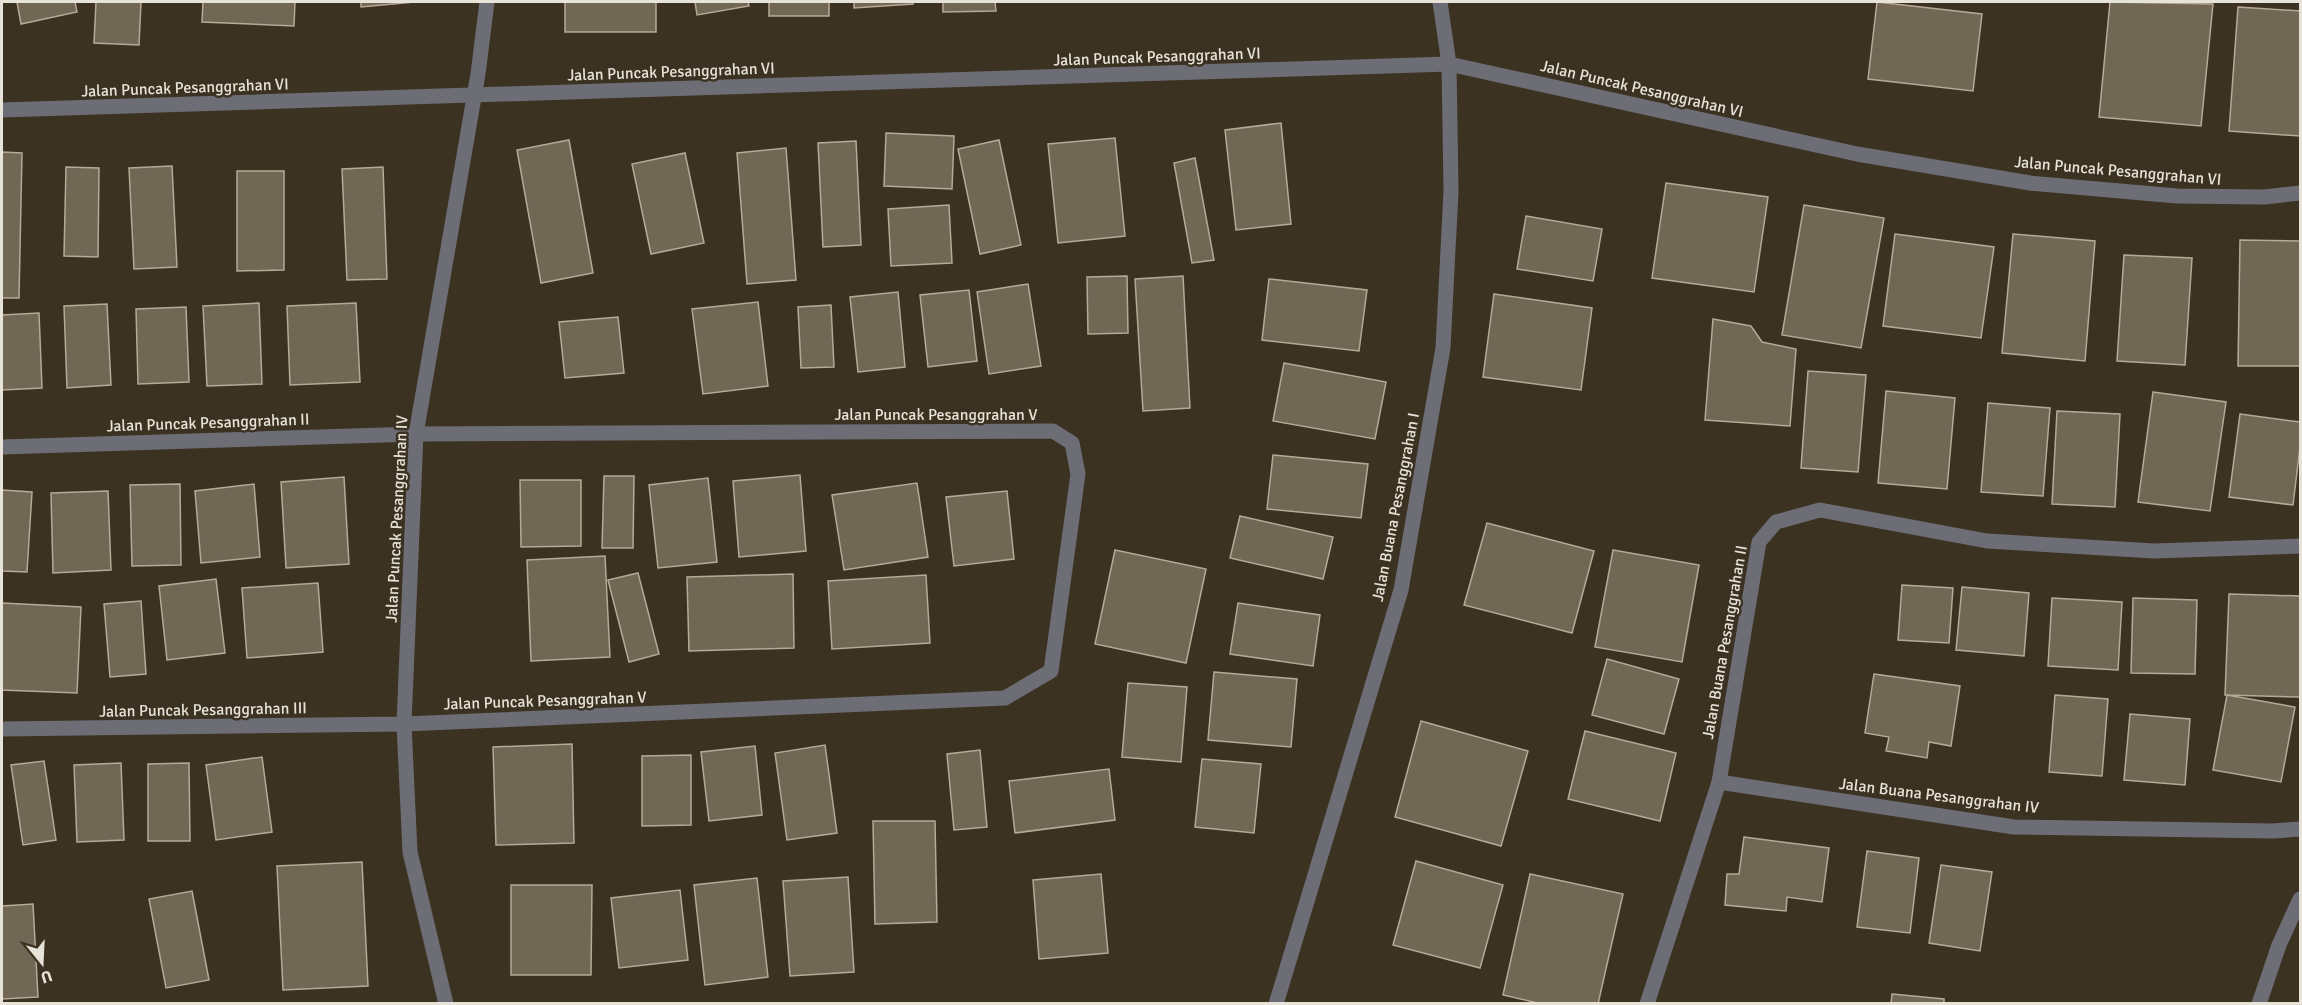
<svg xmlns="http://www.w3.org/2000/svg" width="2302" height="1005" font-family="Signika,sans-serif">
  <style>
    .building { fill: #716755; stroke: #b6aa97; stroke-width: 1.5 }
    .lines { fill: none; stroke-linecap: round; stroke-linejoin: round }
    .minor { stroke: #6d6d76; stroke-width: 15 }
    .labels { text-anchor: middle; stroke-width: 5; stroke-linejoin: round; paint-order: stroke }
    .street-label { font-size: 16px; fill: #e8e3d9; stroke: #3c3222 }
  </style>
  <rect width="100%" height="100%" fill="#3c3222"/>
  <g class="building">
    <polygon points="17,2 75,2 77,12 21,24"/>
    <polygon points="96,2 141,2 139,45 94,43"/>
    <polygon points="203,2 295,2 294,26 202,22"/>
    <polygon points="361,2 415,2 361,7"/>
    <rect x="565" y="2" width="91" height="30"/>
    <polygon points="695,2 748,2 749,6 697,15"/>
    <rect x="769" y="2" width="60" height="14"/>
    <polygon points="854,2 913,2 913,4 854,8"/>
    <polygon points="943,2 995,2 996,11 943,12"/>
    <polygon points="1877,2 1982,14 1973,91 1868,79"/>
    <polygon points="2110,2 2213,4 2201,126 2099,117"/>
    <polygon points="2238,7 2300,11 2300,136 2229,131"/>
    <polygon points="1281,123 1291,224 1236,230 1225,130"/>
    <polygon points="886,133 954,136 952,189 884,186"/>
    <polygon points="1115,138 1125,236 1058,243 1048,144"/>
    <polygon points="569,140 593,273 541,283 517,150"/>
    <polygon points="999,140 1021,245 980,254 958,149"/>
    <polygon points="856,141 861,245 823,247 818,143"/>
    <polygon points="786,148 796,280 747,284 737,153"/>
    <polygon points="2,152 22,153 19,298 2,298"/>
    <polygon points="685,153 704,243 651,254 632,164"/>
    <polygon points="1195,158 1214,260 1192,263 1174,163"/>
    <polygon points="172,166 177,267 134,269 129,168"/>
    <polygon points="66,167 99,168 98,257 64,256"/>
    <polygon points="383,167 387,279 347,280 342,169"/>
    <polygon points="237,171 284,171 284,270 237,271"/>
    <polygon points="1666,183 1768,197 1754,292 1652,278"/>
    <polygon points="949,205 952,263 891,266 888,209"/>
    <polygon points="1804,205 1884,218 1861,348 1782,335"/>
    <polygon points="1526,216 1602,229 1593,281 1517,269"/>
    <polygon points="1895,234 1994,247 1981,338 1883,326"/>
    <polygon points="2013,234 2095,241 2085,361 2002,353"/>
    <polygon points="2240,240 2300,241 2300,366 2238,366"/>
    <polygon points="2124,255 2192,258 2185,365 2117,361"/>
    <polygon points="1127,276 1128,333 1088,334 1087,277"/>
    <polygon points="1183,276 1190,408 1143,411 1135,279"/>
    <polygon points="1269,279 1367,290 1359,351 1262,340"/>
    <polygon points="1028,284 1041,366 989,374 977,292"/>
    <polygon points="969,290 977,361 928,367 920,295"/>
    <polygon points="898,292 905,367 858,372 850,297"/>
    <polygon points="1494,294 1592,308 1581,390 1483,377"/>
    <polygon points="758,302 768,386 703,394 692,309"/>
    <polygon points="259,303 262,384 207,386 203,306"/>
    <polygon points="356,303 360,382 290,385 287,306"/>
    <polygon points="107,304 111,385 67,388 64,306"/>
    <polygon points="831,305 834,367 801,368 798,307"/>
    <polygon points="186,307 189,382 138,384 136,309"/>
    <polygon points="39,313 42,388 2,390 2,315"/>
    <polygon points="618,317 624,373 565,378 559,322"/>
    <polygon points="1713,319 1751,326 1762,342 1796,349 1790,426 1705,420"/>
    <polygon points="1284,363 1386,382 1375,439 1273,421"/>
    <polygon points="1808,371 1866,375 1858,472 1801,468"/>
    <polygon points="1886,391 1955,398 1947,489 1878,483"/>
    <polygon points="2153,392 2226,402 2210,511 2138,502"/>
    <polygon points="1988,403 2050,408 2043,496 1981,492"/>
    <polygon points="2057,411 2120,414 2115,507 2052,504"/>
    <polygon points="2240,414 2300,422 2300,447 2293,505 2229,497"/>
    <polygon points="1273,455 1368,464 1361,518 1267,509"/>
    <polygon points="800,475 806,551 739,557 733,481"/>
    <polygon points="604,476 634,476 633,548 602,548"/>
    <polygon points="344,477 349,564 286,568 281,482"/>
    <polygon points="708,478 717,562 658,568 649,485"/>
    <polygon points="520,480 581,480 581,546 521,547"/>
    <polygon points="917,483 928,557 844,570 832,495"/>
    <polygon points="180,484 181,565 132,566 130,485"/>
    <polygon points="254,484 260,557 201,563 195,491"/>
    <polygon points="2,490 32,492 27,572 2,571"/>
    <polygon points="108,491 111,570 53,573 51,493"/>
    <polygon points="1007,491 1014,559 954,566 946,497"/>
    <polygon points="1240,516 1333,537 1323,579 1230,558"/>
    <polygon points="1487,523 1594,551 1572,633 1464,605"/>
    <polygon points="1115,550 1206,569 1186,663 1095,644"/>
    <polygon points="1613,550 1699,565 1682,662 1595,647"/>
    <polygon points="605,556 610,657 531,661 527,560"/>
    <polygon points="638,573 659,654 629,662 608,580"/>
    <polygon points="793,574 794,648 689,651 687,577"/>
    <polygon points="926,575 930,643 832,649 828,581"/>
    <polygon points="216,579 225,653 167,660 159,586"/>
    <polygon points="318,583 323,652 247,658 242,588"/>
    <polygon points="1902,585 1953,588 1949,643 1898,640"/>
    <polygon points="1962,587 2029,593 2024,656 1956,650"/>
    <polygon points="2229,594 2300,596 2300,697 2225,695"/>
    <polygon points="2052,598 2122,602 2118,670 2048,666"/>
    <polygon points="2133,598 2197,600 2195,674 2131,673"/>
    <polygon points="141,601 146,674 110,677 104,604"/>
    <polygon points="2,603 81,607 77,693 2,690"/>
    <polygon points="1238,603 1320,615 1313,666 1230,654"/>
    <polygon points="1607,659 1679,679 1664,734 1592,715"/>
    <polygon points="1214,672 1297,679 1291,747 1208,740"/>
    <polygon points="1874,674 1960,686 1951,746 1929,742 1927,758 1886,751 1889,737 1865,733"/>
    <polygon points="1128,683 1187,687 1181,762 1122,757"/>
    <polygon points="2055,695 2108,699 2102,776 2049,772"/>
    <polygon points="2227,695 2295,707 2281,782 2213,770"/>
    <polygon points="2130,714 2190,719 2185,785 2124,780"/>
    <polygon points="1421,721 1528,751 1501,846 1395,817"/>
    <polygon points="1585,731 1676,753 1660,821 1568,799"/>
    <polygon points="572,744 574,843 496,845 493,747"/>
    <polygon points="825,745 837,833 787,840 775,753"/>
    <polygon points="755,746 762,815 709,821 701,752"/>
    <polygon points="980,750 987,827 954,830 947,754"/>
    <polygon points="691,755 691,825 642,826 642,756"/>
    <polygon points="262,757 272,832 216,840 206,765"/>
    <polygon points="1202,759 1261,764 1254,833 1195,827"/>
    <polygon points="44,761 56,840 23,845 11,765"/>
    <polygon points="121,763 124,840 77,842 74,765"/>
    <polygon points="189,763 190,841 148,841 148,764"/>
    <polygon points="1109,769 1115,820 1015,833 1009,781"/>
    <polygon points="873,821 935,821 937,922 875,924"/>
    <polygon points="1744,837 1829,848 1822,902 1787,897 1786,911 1725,905 1727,874 1739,874"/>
    <polygon points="1867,851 1919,858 1910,933 1857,927"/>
    <polygon points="1416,861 1503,885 1480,968 1393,945"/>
    <polygon points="362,862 368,986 283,990 277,866"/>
    <polygon points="1941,865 1992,872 1980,951 1929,943"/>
    <polygon points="1101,874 1108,953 1039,959 1033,880"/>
    <polygon points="1530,874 1623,894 1598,1004 1542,1004 1503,995"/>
    <polygon points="848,877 854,972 790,976 783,881"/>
    <polygon points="757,878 768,977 705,985 694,885"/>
    <polygon points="511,885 592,885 591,975 511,975"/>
    <polygon points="680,890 688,960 619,968 611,898"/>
    <polygon points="192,891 209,980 166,988 149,899"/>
    <polygon points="33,904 38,997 2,999 2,906"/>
    <polygon points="1892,994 1944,999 1944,1004 1891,1004"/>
  </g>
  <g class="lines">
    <g class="minor">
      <polyline points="2,110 1449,64 1857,154 2030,183 2177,196 2264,197 2300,193"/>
      <polyline points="2,447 416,434 1053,431 1072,443 1078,474 1051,671 1005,698 404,724 2,729"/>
      <polyline points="1719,782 2014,827 2273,831 2300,829"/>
      <polyline points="446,1004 410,852 404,724 416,434 478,74 487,2"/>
      <polyline points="1276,1004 1401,590 1443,348 1451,191 1449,64 1440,2"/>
      <polyline points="1647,1004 1719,782 1759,542 1776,522 1820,510 1987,541 2154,551 2300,546"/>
      <polyline points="2259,1004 2279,945 2300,899"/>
    </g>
  </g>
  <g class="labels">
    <g class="street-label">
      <text transform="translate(1157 56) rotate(-2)" y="6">Jalan Puncak Pesanggrahan VI</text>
      <text transform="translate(671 71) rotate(-2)" y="6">Jalan Puncak Pesanggrahan VI</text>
      <text transform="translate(185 87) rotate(-2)" y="6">Jalan Puncak Pesanggrahan VI</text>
      <text transform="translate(1642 88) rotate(13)" y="6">Jalan Puncak Pesanggrahan VI</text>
      <text transform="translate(2118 170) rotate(5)" y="6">Jalan Puncak Pesanggrahan VI</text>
      <text x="936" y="420">Jalan Puncak Pesanggrahan V</text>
      <text transform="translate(208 422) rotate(-2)" y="6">Jalan Puncak Pesanggrahan II</text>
      <text transform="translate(1395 507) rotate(-79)" y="6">Jalan Buana Pesanggrahan I</text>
      <text transform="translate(396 519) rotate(-87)" y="6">Jalan Puncak Pesanggrahan IV</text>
      <text transform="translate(1724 642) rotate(-80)" y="6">Jalan Buana Pesanggrahan II</text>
      <text transform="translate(545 700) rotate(-2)" y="6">Jalan Puncak Pesanggrahan V</text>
      <text transform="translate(203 709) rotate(-1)" y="6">Jalan Puncak Pesanggrahan III</text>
      <text transform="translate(1939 795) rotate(7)" y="6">Jalan Buana Pesanggrahan IV</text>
    </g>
  </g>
  <rect width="2302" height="1005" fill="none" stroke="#e8e3d9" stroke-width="6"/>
  <g transform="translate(42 963) rotate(162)" stroke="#3c3222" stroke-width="4.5" paint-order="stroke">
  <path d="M0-4.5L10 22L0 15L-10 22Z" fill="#e8e3d9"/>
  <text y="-9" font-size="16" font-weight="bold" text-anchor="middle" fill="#e8e3d9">U</text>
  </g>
</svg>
